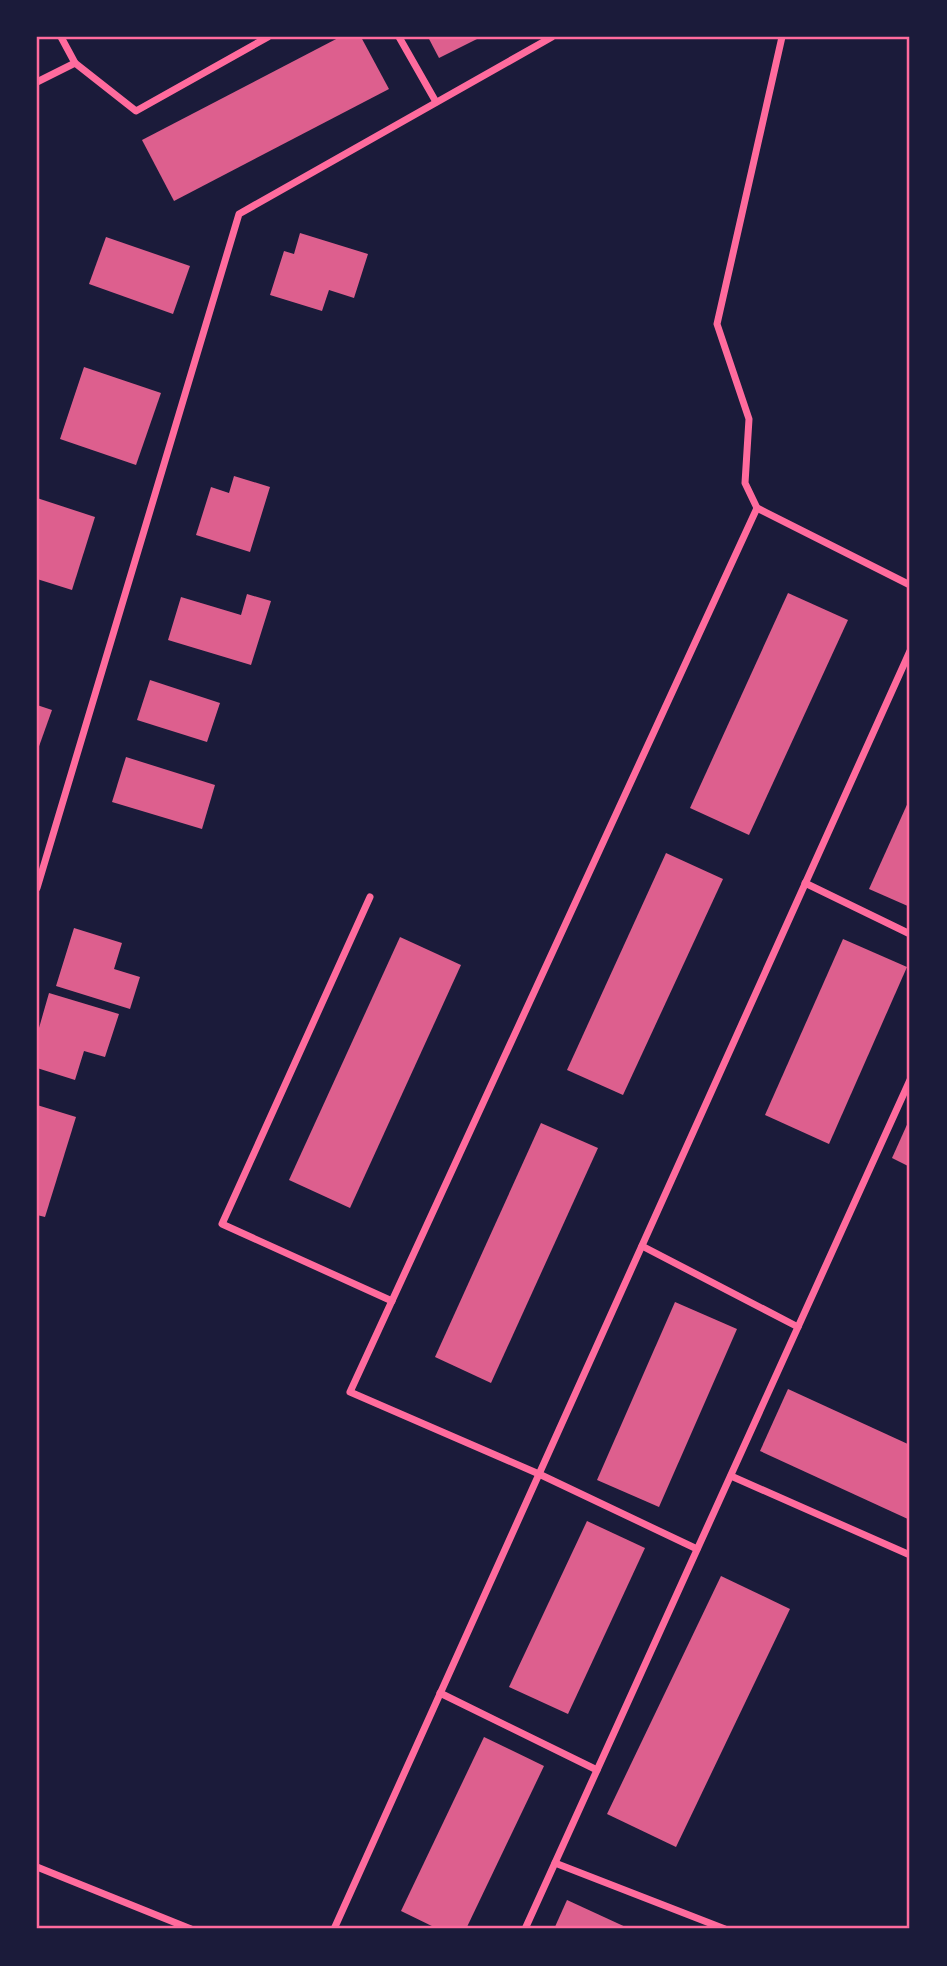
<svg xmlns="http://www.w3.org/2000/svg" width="947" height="1966" font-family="'Playfair Display',serif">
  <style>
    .building { fill: #dd5f8e }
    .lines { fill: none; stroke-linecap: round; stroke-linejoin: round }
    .minor { stroke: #ff6b9d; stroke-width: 7 }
    .neatline { fill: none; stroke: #ff6b9d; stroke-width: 2.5 }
  </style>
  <rect width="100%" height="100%" fill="#1b1b3a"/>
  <g class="building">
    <polygon points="340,37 361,37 389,89 174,201 142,140"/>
    <polygon points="428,37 481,37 439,58"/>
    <polygon points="300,233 368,254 354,298 329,290 322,311 270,295 284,251 294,254"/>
    <polygon points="106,237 190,266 173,314 89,284"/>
    <polygon points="84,367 161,393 136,465 60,439"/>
    <polygon points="234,476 270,487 250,552 196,535 211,487 229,493"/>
    <polygon points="37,498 95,517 72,590 37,579"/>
    <polygon points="788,593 848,620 749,835 690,808"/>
    <polygon points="247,594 271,601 251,665 168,640 181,597 241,615"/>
    <polygon points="150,680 220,703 207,742 137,720"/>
    <polygon points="37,705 52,710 37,752"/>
    <polygon points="126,757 215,785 202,829 112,802"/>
    <polygon points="910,798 910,907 869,889"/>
    <polygon points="666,853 723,879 623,1095 567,1070"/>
    <polygon points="74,928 122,943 114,969 140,977 130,1009 56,986"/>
    <polygon points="400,937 461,965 350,1208 289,1180"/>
    <polygon points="843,939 907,967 829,1144 765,1115"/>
    <polygon points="49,993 119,1014 105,1057 84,1051 75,1080 37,1068 37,1035"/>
    <polygon points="37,1105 76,1117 45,1217 37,1215"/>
    <polygon points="910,1118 910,1167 892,1158"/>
    <polygon points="541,1123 598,1148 491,1383 435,1357"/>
    <polygon points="675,1302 737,1329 659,1507 597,1480"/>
    <polygon points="788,1389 910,1445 910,1520 760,1451"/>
    <polygon points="587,1521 645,1548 568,1714 509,1687"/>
    <polygon points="721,1576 790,1609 676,1847 607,1814"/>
    <polygon points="484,1737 544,1766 466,1929 438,1929 401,1911"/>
    <polygon points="567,1900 630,1929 554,1929"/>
  </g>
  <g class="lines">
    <g class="minor">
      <polyline points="61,37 75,63 136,111 268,37"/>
      <polyline points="399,37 436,102"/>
      <polyline points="782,37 717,324 749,419 745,483 757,508 910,585"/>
      <polyline points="37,82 75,63"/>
      <polyline points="805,883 910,934"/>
      <polyline points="37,888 239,214 552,37"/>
      <polyline points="370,897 222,1224 392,1301"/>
      <polyline points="642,1246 798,1327"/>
      <polyline points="731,1476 910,1555"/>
      <polyline points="697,1549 539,1474 350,1392 757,508"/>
      <polyline points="440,1693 597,1770"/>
      <polyline points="555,1863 725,1929"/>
      <polyline points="37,1867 191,1929"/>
      <polyline points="334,1929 910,651"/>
      <polyline points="525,1929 910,1080"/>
    </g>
  </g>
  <rect width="947" height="1966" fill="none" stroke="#1b1b3a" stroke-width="77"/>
  <rect x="38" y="38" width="870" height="1889" class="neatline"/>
</svg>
